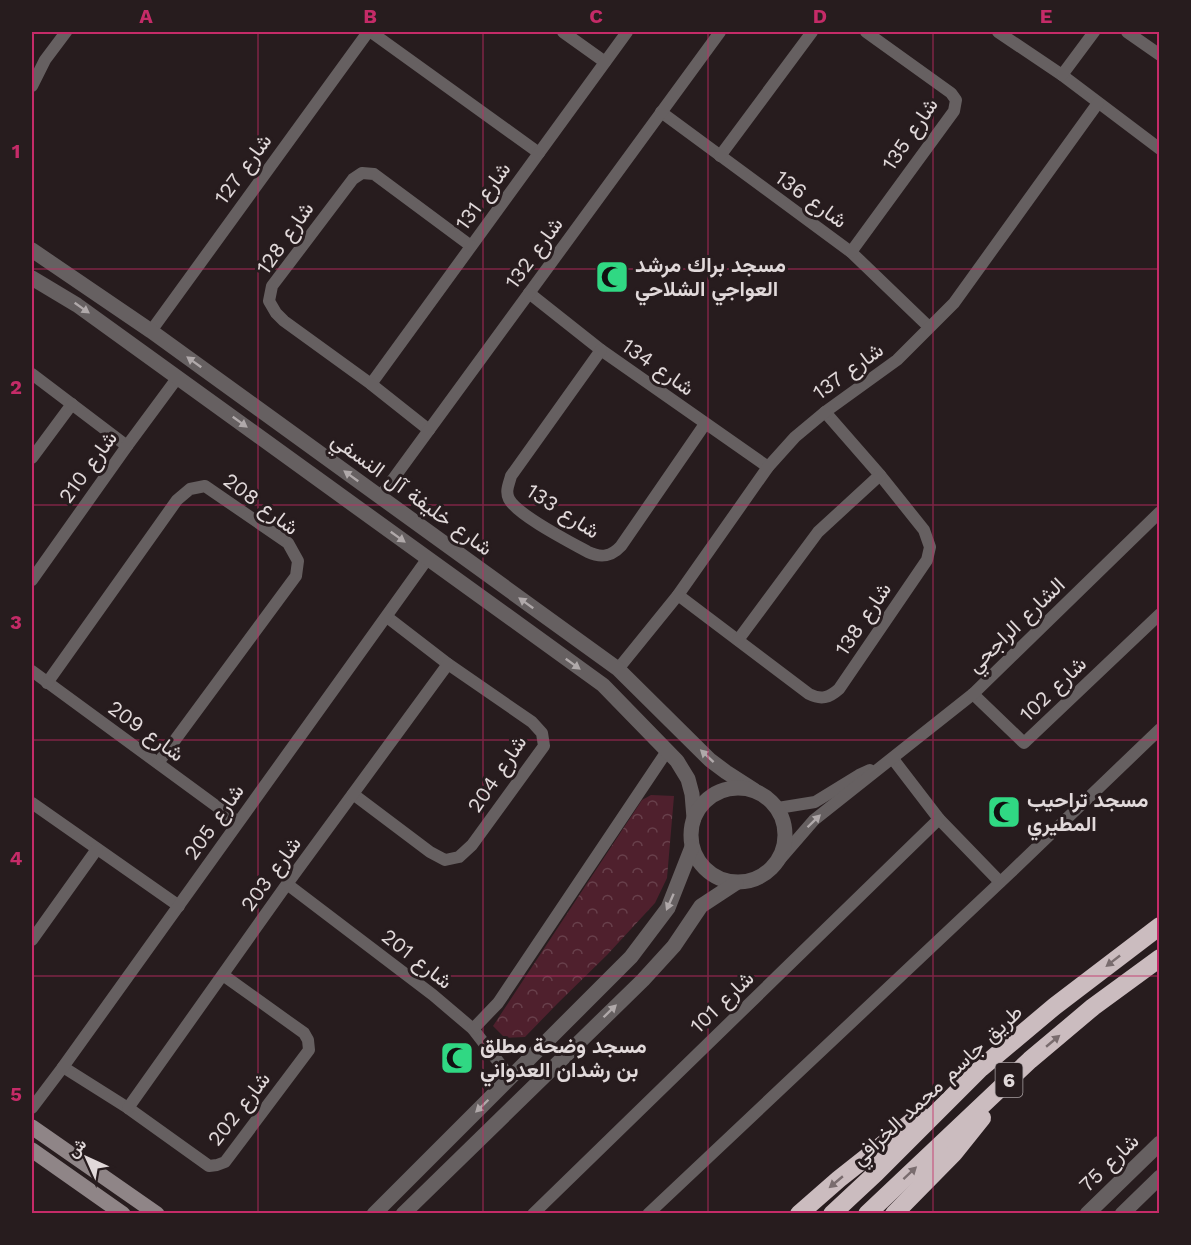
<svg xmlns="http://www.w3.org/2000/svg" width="1191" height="1245" font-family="'Work Sans',Vazirmatn,sans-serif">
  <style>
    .forest { fill: url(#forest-crowns) }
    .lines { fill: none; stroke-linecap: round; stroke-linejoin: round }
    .minor { stroke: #666061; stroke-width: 12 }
    .tertiary { stroke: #666061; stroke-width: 15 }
    .secondary { stroke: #8f8587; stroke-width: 15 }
    .motorway { stroke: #cbbcbf; stroke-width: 18 }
    .oneway { fill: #b0a9aa }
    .oneway2 { fill: #796c6e }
    .grid { fill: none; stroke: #c52b68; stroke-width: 1.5; stroke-opacity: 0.55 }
    .labels { text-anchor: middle; stroke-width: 6; stroke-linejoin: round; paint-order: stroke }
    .shield { fill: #271c1e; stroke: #a9a0a2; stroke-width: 1.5 }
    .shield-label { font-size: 20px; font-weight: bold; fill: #e1d9da }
    .street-label { font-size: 21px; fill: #e1d9da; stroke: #271c1e }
    .poi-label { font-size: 21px; font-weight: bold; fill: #e1d9da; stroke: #271c1e; text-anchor: start }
    .neatline { fill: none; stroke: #c52b68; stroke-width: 2 }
    .grid-label { font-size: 20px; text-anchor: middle; font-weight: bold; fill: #c52b68 }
  </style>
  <defs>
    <pattern id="forest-crowns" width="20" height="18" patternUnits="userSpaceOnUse" patternTransform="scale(1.5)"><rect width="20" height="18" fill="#4f202d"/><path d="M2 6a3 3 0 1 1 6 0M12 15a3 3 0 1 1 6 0" fill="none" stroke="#68404b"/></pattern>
  </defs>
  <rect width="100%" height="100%" fill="#271c1e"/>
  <polygon class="forest" points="651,795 674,796 667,878 655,903 607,955 558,1003 525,1037 505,1038 493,1026 642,800"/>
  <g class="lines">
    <g class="minor">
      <polyline points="371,32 539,153"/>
      <polyline points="563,32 605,62"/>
      <polyline points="998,32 1062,75 1160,149"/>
      <polyline points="1127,32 1160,55"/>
      <polyline points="1062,75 1094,32"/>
      <polyline points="32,86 45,60 66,32"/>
      <polyline points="661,112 851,252 929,327"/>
      <polyline points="720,156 812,32"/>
      <polyline points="851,252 954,111 956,100 951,93 866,32"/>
      <polyline points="529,293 601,350 768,467"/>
      <polyline points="151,331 368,32"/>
      <path d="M601 350 511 476C509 484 505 491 509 499 517 515 570 542 588 552 601 558 611 557 621 546L705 424"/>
      <polyline points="32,374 127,446"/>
      <polyline points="371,384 627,32"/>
      <polyline points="429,430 371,384 284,321 276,313 269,301 272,286 353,179 362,173 374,174 471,246"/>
      <polyline points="32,458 72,404"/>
      <polyline points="380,497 720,32"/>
      <polyline points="32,580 127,446 178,377"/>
      <path d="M678 595 809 694C821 700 829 698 839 689L927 560 930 547 924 530 880 475 825 412"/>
      <polyline points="738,640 818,532 880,475"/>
      <polyline points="618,669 678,595 768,467 795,437 825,412 897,360 954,303 1098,103"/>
      <polyline points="32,671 238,822"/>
      <polyline points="47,683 177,500 190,489 205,486 288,543 298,561 296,576 158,763"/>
      <polyline points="973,694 1024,743 1160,614"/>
      <polyline points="893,759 939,819 1000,882"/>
      <polyline points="353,794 430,852 445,860 459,857 472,845 544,746 542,733 532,722 448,664 387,617"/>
      <polyline points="32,803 179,906"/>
      <polyline points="778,808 815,802 859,775 870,770"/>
      <polyline points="775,865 814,820 973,694 1160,512"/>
      <polyline points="287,884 433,995 473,1029 511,1078"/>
      <polyline points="32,940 97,849"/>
      <polyline points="473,1029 498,1003 667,751"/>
      <polyline points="63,1067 128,1108 209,1166 217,1165 225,1162 309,1050 308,1040 304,1033 223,975"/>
      <polyline points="32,1108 63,1067 428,558"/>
      <polyline points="128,1108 287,884 448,664"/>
      <polyline points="533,1214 939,819"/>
      <polyline points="648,1214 1010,873 1160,729"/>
    </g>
    <g class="tertiary">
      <polyline points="32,250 151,331 618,669 710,760 726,772 754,790"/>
      <polyline points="32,278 77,305 603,685 677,761 688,779 692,794 694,818"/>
      <circle cx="738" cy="835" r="47"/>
      <polyline points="374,1214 631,957 668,908 692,847"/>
      <polyline points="403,1214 643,980 674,946 701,906 736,883"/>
      <polyline points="1087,1214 1160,1143"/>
      <polyline points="1122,1214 1160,1177"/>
    </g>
    <g class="secondary">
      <polyline points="32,1127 157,1214"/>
      <polyline points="32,1150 123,1214"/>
    </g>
    <g class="motorway">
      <polyline points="799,1214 839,1179 920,1115"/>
      <polyline points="832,1214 876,1173 981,1068 1055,1006 1160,926"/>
      <polyline points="867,1214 1030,1060 1093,1007 1160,958"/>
      <polyline points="894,1214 954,1153 982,1118"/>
    </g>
  </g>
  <defs><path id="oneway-solid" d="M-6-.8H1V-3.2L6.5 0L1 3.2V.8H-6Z" transform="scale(1.5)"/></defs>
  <g class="oneway">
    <use href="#oneway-solid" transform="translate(82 308) rotate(35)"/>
    <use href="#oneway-solid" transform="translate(194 362) rotate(-144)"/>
    <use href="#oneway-solid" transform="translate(240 422) rotate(36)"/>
    <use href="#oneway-solid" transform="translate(351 476) rotate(-144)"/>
    <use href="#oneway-solid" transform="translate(398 537) rotate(36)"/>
    <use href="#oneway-solid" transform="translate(526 603) rotate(-144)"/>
    <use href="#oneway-solid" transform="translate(573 664) rotate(36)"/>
    <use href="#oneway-solid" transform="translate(707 756) rotate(-137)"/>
    <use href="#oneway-solid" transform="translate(814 821) rotate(-44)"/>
    <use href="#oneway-solid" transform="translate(670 902) rotate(114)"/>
    <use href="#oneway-solid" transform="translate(610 1011) rotate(-44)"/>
    <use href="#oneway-solid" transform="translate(482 1106) rotate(136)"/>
  </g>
  <g class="oneway2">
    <use href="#oneway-solid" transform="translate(1113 961) rotate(142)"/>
    <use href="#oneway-solid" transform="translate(1053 1041) rotate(-40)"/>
    <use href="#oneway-solid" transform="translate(910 1173) rotate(-43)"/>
    <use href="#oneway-solid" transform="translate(836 1182) rotate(140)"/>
  </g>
  <path class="grid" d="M258 32V1214M483 32V1214M708 32V1214M933 32V1214M32 269H1160M32 505H1160M32 740H1160M32 976H1160"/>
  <defs>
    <symbol id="mosque-square" viewBox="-11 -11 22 22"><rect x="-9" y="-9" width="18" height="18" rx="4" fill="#30d883" stroke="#271c1e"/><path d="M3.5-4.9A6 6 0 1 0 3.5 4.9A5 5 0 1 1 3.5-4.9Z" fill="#111"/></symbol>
  </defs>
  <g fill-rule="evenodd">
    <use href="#mosque-square" x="593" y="258" width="38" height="38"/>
    <use href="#mosque-square" x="985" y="793" width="38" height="38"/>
    <use href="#mosque-square" x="438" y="1039" width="38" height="38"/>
  </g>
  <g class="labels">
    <rect class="shield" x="995.5" y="1063" width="27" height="34" rx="4.5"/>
    <g class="shield-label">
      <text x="1009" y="1087">6</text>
    </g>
    <g class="street-label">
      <text transform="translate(910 134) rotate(-56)" y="7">شارع 135</text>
      <text transform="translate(243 169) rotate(-54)" y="7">شارع 127</text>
      <text transform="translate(483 196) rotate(-54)" y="7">شارع 131</text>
      <text transform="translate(811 199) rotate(36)" y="7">شارع 136</text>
      <text transform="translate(285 238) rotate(-55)" y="7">شارع 128</text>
      <text transform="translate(534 253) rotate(-54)" y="7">شارع 132</text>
      <text transform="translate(658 367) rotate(35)" y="7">شارع 134</text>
      <text transform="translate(848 371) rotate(-36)" y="7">شارع 137</text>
      <text transform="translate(88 467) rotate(-54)" y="7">شارع 210</text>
      <text transform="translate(412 494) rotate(36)" y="7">شارع خليفة آل النسفي</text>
      <text transform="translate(261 504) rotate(37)" y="7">شارع 208</text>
      <text transform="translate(563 511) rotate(33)" y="7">شارع 133</text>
      <text transform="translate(863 619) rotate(-56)" y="7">شارع 138</text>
      <text transform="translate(1016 625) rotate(-44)" y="7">الشارع الراجحي</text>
      <text transform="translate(1053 689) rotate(-44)" y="7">شارع 102</text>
      <text transform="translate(146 731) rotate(36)" y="7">شارع 209</text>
      <text transform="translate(497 774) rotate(-56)" y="7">شارع 204</text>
      <text transform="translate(214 822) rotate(-55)" y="7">شارع 205</text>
      <text transform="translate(271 874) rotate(-54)" y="7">شارع 203</text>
      <text transform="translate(417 959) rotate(38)" y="7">شارع 201</text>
      <text transform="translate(722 1002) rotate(-44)" y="7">شارع 101</text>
      <text transform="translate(937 1085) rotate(-43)" y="7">طريق جاسم محمد الخرافي</text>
      <text transform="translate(239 1109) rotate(-52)" y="7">شارع 202</text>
      <text transform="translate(1109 1163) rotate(-44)" y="7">شارع 75</text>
    </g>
    <g class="poi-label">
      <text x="635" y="272">مسجد براك مرشد<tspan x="635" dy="24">العواجي الشلاحي</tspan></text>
      <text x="1027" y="807">مسجد تراحيب<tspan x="1027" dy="24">المطيري</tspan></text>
      <text x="480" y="1053">مسجد وضحة مطلق<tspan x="480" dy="24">بن رشدان العدواني</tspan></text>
    </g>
  </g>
  <rect width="1191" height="1245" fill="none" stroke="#271c1e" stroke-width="66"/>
  <g transform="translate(87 1158) rotate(315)" stroke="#271c1e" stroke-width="4.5" paint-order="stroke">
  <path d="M0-4.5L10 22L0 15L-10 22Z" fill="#e1d9da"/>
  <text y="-9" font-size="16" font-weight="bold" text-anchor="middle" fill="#e1d9da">ش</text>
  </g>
  <rect x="33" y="33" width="1125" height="1179" class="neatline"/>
  <g class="grid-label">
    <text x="146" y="23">A</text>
    <text x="370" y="23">B</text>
    <text x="596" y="23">C</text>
    <text x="820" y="23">D</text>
    <text x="1046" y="23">E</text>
    <text x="16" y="158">1</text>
    <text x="16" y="394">2</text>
    <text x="16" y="629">3</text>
    <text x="16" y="865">4</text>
    <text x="16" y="1101">5</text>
  </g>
</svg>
